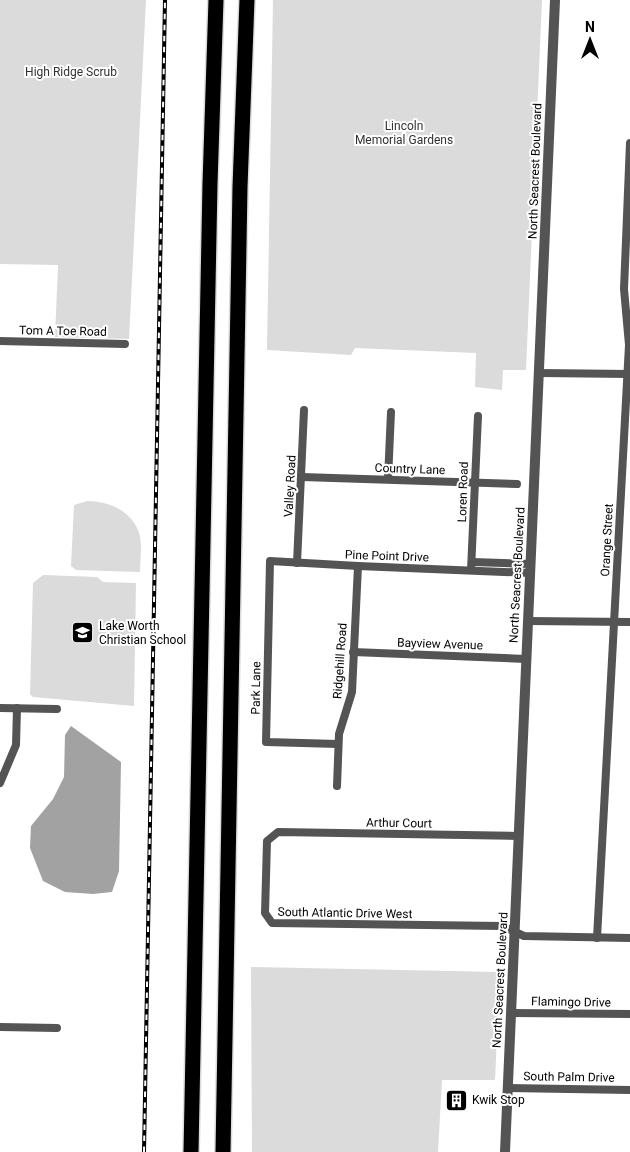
<svg xmlns="http://www.w3.org/2000/svg" width="630" height="1152" font-family="Roboto,sans-serif">
  <style>
    .green { fill: #dbdbdb }
    .water { fill: #a2a2a2 }
    .lines { fill: none; stroke-linecap: round; stroke-linejoin: round }
    .motorway-casing { stroke: #dbdbdb; stroke-width: 18 }
    .minor { stroke: #545454; stroke-width: 8 }
    .tertiary { stroke: #545454; stroke-width: 10 }
    .motorway { stroke: #000; stroke-width: 15 }
    .rail-casing { stroke: #000; stroke-width: 4 }
    .rail { stroke: #fff; stroke-width: 2; stroke-dasharray: 5.5; stroke-linecap: butt }
    .labels { text-anchor: middle; stroke-width: 4; stroke-linejoin: round; paint-order: stroke }
    .park-label { font-size: 12px; fill: #323232; stroke: #fff }
    .street-label { font-size: 12px; fill: #000; stroke: #fff }
    .poi-label { font-size: 12px; fill: #000; stroke: #fff; text-anchor: start }
  </style>
  <rect width="100%" height="100%" fill="#fff"/>
  <g class="green">
    <polygon points="0,0 146,0 129,339 55,337 58,265 0,264"/>
    <polygon points="273,0 542,0 526,370 503,370 502,390 475,387 476,353 355,348 351,355 267,350"/>
    <path d="M87 501C110 501 134 512 140 536 142 547 140 561 140 572L76 570 71 566 74 505Z"/>
    <polygon points="43,575 97,577 103,582 136,583 134,706 33,697 30,694 33,583"/>
    <polygon points="251,967 500,972 495,1080 442,1080 438,1152 252,1152"/>
  </g>
  <polygon class="water" points="71,726 121,762 119,871 112,892 93,894 65,892 43,881 30,848 31,826 53,799 64,777 65,735"/>
  <g class="lines">
    <defs>
      <g id="motorway">
        <polyline points="191,1152 210,184 216,0"/>
        <polyline points="223,1152 240,187 247,0"/>
      </g>
    </defs>
    <use href="#motorway" class="motorway-casing"/>
    <g class="minor">
      <polyline points="0,341 125,344"/>
      <polyline points="539,373 630,374"/>
      <polyline points="302,477 517,484"/>
      <polyline points="388,479 391,412"/>
      <polyline points="472,562 530,564"/>
      <polyline points="297,563 304,410"/>
      <polyline points="471,570 478,416"/>
      <polyline points="528,621 630,622"/>
      <polyline points="353,652 526,659"/>
      <polyline points="0,708 57,709"/>
      <polyline points="338,744 266,742 270,561 358,566 530,573"/>
      <polyline points="0,783 16,745 17,708"/>
      <polyline points="337,786 339,734 352,692 358,566"/>
      <polyline points="518,836 278,832 267,841 265,913 272,923 502,926 524,936 630,938"/>
      <polyline points="597,938 629,345 624,289 630,143"/>
      <polyline points="511,1013 630,1014"/>
      <polyline points="0,1027 57,1028"/>
      <polyline points="508,1088 630,1090"/>
    </g>
    <polyline class="tertiary" points="505,1152 555,0"/>
    <use href="#motorway" class="motorway"/>
    <defs>
      <polyline id="rail" points="144,1152 165,0"/>
    </defs>
    <use href="#rail" class="rail-casing"/>
    <use href="#rail" class="rail"/>
  </g>
  <defs>
    <symbol id="school-square" viewBox="-11 -11 22 22"><rect x="-9" y="-9" width="18" height="18" rx="4" fill="#000" stroke="#fff"/><path d="M0-5L7-2L0 1L-7-2ZM-4 1L0 2.5L4 1V4Q0 6-4 4Z" fill="#fff"/></symbol>
    <symbol id="building-square" viewBox="-11 -11 22 22"><rect x="-9" y="-9" width="18" height="18" rx="4" fill="#000" stroke="#fff"/><path d="M-4-6H4V6H1V3H-1V6H-4ZM-2.5-4.3h1.7v1.8h-1.7ZM.8-4.3h1.7v1.8H.8ZM-2.5-1h1.7V.8h-1.7ZM.8-1h1.7V.8H.8Z" fill="#fff"/></symbol>
  </defs>
  <g fill-rule="evenodd">
    <use href="#school-square" x="70" y="620" width="25" height="25"/>
    <use href="#building-square" x="444" y="1088" width="25" height="25"/>
  </g>
  <g class="labels">
    <g class="park-label">
      <text x="71" y="76">High Ridge Scrub</text>
      <text x="404" y="130">Lincoln<tspan x="404" dy="14">Memorial Gardens</tspan></text>
    </g>
    <g class="street-label">
      <text transform="translate(535 171) rotate(-88)" y="4">North Seacrest Boulevard</text>
      <text transform="translate(63 331) rotate(1)" y="4">Tom A Toe Road</text>
      <text transform="translate(410 469) rotate(2)" y="4">Country Lane</text>
      <text transform="translate(290 486) rotate(-87)" y="4">Valley Road</text>
      <text transform="translate(463 492) rotate(-88)" y="4">Loren Road</text>
      <text transform="translate(607 540) rotate(-87)" y="4">Orange Street</text>
      <text transform="translate(387 556) rotate(2)" y="4">Pine Point Drive</text>
      <text transform="translate(517 575) rotate(-87)" y="4">North Seacrest Boulevard</text>
      <text transform="translate(440 644) rotate(2)" y="4">Bayview Avenue</text>
      <text transform="translate(340 661) rotate(-86)" y="4">Ridgehill Road</text>
      <text transform="translate(256 688) rotate(-89)" y="4">Park Lane</text>
      <text transform="translate(399 823) rotate(1)" y="4">Arthur Court</text>
      <text transform="translate(345 913) rotate(1)" y="4">South Atlantic Drive West</text>
      <text transform="translate(500 980) rotate(-87)" y="4">North Seacrest Boulevard</text>
      <text transform="translate(571 1002) rotate(1)" y="4">Flamingo Drive</text>
      <text transform="translate(569 1077) rotate(1)" y="4">South Palm Drive</text>
    </g>
    <g class="poi-label">
      <text x="99" y="630">Lake Worth<tspan x="99" dy="14">Christian School</tspan></text>
      <text x="472" y="1104">Kwik Stop</text>
    </g>
  </g>
  <g transform="translate(590 40)" stroke="#ffffff" stroke-width="4" paint-order="stroke">
  <path d="M0-4L9 19L0 12L-9 19Z" fill="#000000"/>
  <text y="-8" font-size="14" font-weight="bold" text-anchor="middle" fill="#000000">N</text>
  </g>
</svg>
